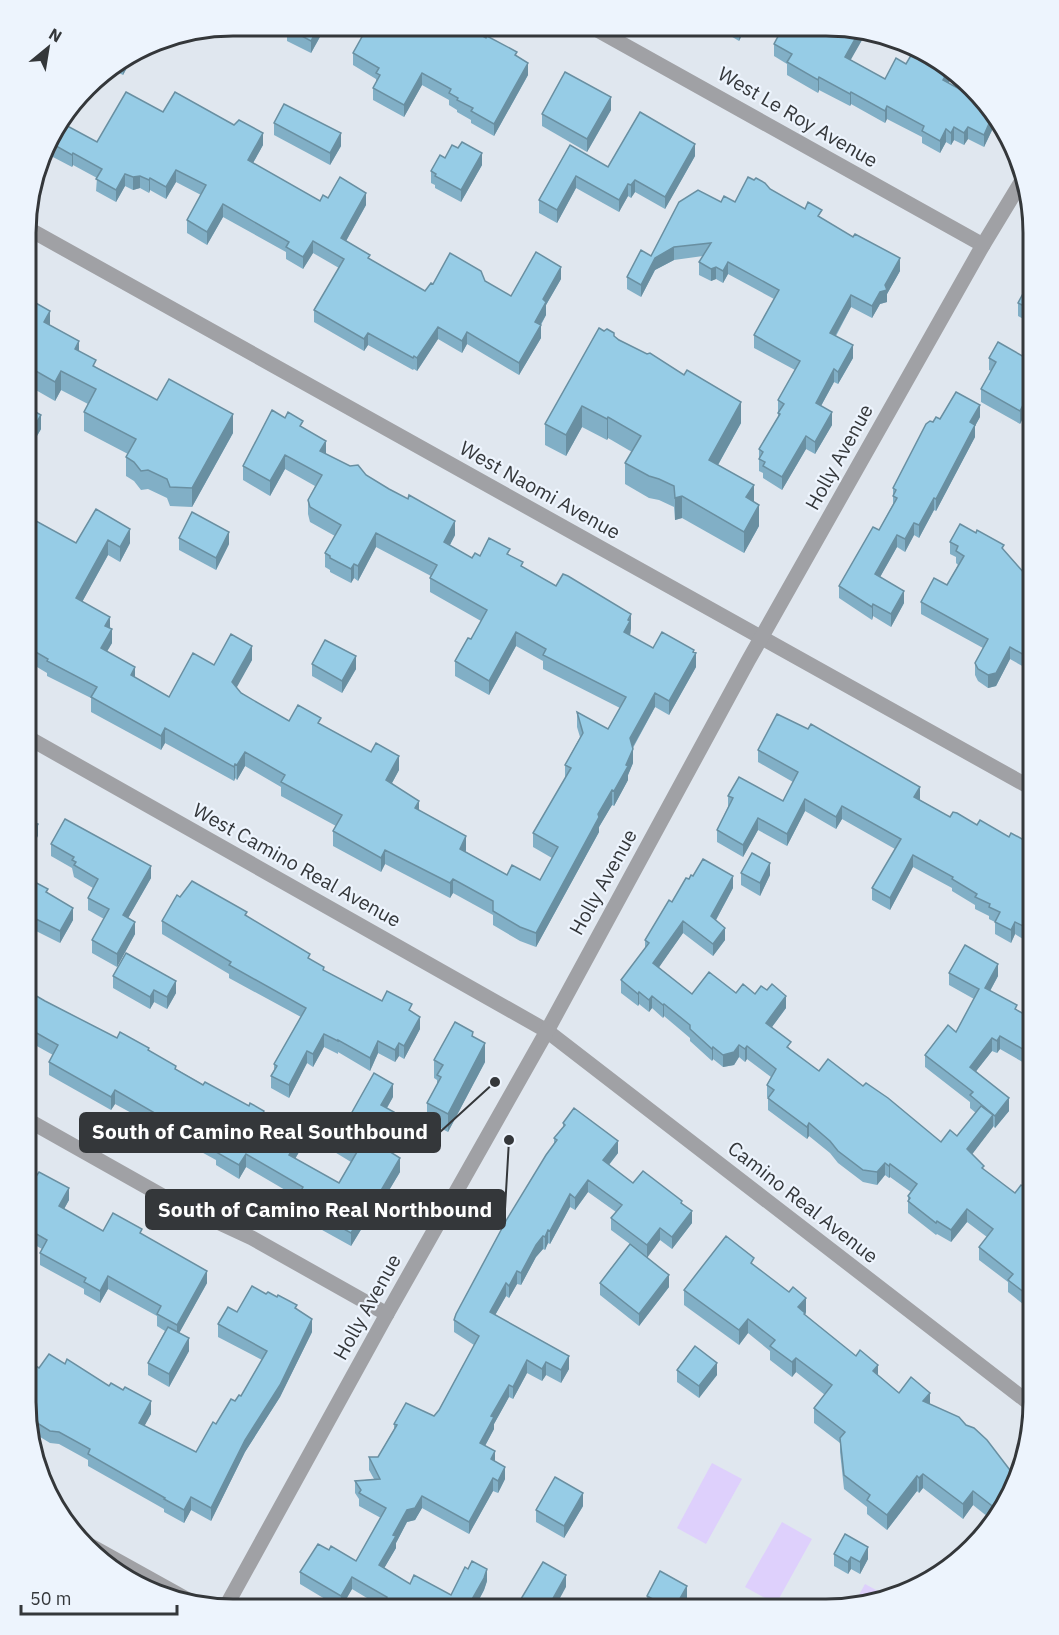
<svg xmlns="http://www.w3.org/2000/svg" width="1059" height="1635" font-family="'IBM Plex Sans',sans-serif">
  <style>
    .green { fill: #ded0fc }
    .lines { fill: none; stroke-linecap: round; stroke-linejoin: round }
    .minor { stroke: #a0a1a5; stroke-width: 15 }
    .wall { fill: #81afc6 }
    .shaded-wall { fill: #698fa1 }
    .building { fill: #96cce6; stroke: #698fa1; stroke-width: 1.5 }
    .labels { text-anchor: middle; stroke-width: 4.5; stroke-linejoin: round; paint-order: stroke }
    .street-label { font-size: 20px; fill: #34373a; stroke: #edf4fd }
    .rim { fill: none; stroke: #34373a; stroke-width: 3 }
    .leader { fill: none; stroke: #34373a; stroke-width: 2 }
    .callout-dot { fill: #34373a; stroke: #edf4fd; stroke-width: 2 }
    .callout { fill: #34373a; stroke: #34373a; stroke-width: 2 }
    .callout-label { font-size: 21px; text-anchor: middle; font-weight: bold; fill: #fff }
  </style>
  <rect width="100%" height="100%" fill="#e0e7ef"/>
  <g class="green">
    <polygon points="712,1463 742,1479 706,1544 677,1528"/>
    <polygon points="782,1522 812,1539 776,1604 745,1587"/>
    <polygon points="865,1584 889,1597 854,1604"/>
  </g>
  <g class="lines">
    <g class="minor">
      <polyline points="592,27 983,245"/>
      <polyline points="27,228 1033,789"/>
      <polyline points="27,737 547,1031 1033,1406"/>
      <polyline points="26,1119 168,1199 252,1238 387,1314"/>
      <polyline points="91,1546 190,1601"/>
      <polyline points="225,1608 387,1314 547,1031 748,661 983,245 1023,179"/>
    </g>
  </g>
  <g class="wall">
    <polygon points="274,26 326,26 311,53 287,41 287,33"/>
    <polygon points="352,26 462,26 517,56 528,75 494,136 471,123 471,120 457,112 457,110 449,105 449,100 422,85 404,117 373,100 373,88 376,82 376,79 353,65 353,53 364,33"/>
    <polygon points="719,27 746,27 739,41 719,29"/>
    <polygon points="853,27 866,33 850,60 885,79 906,64 952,68 955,72 948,83 974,97 995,124 984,147 968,139 964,145 954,140 951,145 946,142 940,153 922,143 922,137 887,119 885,123 851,104 850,106 819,90 818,93 787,75 787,64 774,56 774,44"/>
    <polygon points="134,55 123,75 111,69"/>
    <polygon points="611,110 587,152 542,126 542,114"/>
    <polygon points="163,112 263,145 253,163 320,201 328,198 366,205 346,241 370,259 425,291 433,284 485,281 511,296 561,279 546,305 546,315 541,325 541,338 519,375 467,344 462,353 438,339 417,371 414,369 413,370 368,345 364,351 314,322 314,310 339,268 313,253 303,269 286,259 286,252 223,217 207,245 187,233 187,220 201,195 176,182 166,199 150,190 149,193 140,188 133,190 125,186 116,202 96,191 97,178 73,165 72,167 51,156 45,167 41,164 53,130 97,142"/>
    <polygon points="274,123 341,146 330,165 274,135"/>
    <polygon points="570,145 608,167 695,156 665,209 635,192 631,198 628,196 619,212 576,188 557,223 539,213 539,200"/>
    <polygon points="445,158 482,165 461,202 435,188 435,185 431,183 431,171"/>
    <polygon points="770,189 822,219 900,271 887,294 887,302 880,304 872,318 851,307 836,336 853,358 838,384 834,382 821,406 832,425 815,454 806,449 782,490 763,478 763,473 759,471 759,449 778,417 778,400 795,370 754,348 754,335 774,299 728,274 723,283 716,279 711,281 699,275 699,262 703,256 674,260 655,270 641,297 627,289 627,277 651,256 721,202 735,202"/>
    <polygon points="1033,275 1033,331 1027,328 1027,321 1018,316 1018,303"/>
    <polygon points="27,298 50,325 96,367 157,400 233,433 192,507 170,506 167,498 148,489 141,490 134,481 126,476 126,457 128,454 84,431 84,412 88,404 61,390 55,401 27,385"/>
    <polygon points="614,336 741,423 718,465 754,501 759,526 744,553 682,518 675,520 674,507 659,500 649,498 625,484 625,463 632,452 608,438 607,440 582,427 566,456 545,445 545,424"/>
    <polygon points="989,358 1033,362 1033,398 1020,424 981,402 981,389 991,371 989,370"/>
    <polygon points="27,407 41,429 30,448 27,446"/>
    <polygon points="980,417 975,426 975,437 936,511 934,510 919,538 914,535 905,552 897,547 880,577 904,603 891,627 873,616 872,620 839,598 839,586 879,530 893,504 893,488 933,422 940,419"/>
    <polygon points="1033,417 1033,441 1028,439 1028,426"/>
    <polygon points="303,427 326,454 366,475 455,535 450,545 472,558 480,556 510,555 523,567 631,628 630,635 653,648 694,652 696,667 669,715 655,707 633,748 633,763 628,775 628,780 614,806 612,805 599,827 599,832 536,947 520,941 493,925 493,915 453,893 450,898 385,864 381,872 333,846 333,831 336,826 281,796 281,787 245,766 237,780 235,778 234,781 165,743 161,750 91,712 91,698 47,676 47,673 27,661 27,517 76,543 96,509 130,543 120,562 108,555 82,602 110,628 112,643 107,651 135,678 169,697 214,665 252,660 236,687 241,693 289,721 321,725 399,770 392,783 419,810 466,850 466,852 507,875 540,880 552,858 533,847 533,833 565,779 565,765 580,737 577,727 577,712 608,729 620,708 543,669 543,661 516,646 489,695 455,676 455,661 471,639 481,621 430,592 430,578 431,576 376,547 358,581 354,578 351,583 330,572 330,570 325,567 325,553 335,536 310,522 308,514 308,500 315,486 285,469 270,496 243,480 243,466"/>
    <polygon points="179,538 229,544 216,570 179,550"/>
    <polygon points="950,542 1004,550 1025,574 1033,559 1033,672 1010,659 996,686 988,688 978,681 975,675 975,663 983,648 921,614 921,602 947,585 958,565 956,563 956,557 950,554"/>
    <polygon points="312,664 356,669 342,693 312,676"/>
    <polygon points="758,750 920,799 920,800 950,817 977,825 1033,845 1033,940 1027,937 1023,939 1015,934 1011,943 995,934 995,922 989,919 989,916 975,909 975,905 952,891 952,888 913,867 890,910 872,900 872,888 895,849 842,819 836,829 805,811 787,846 758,830 743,857 717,842 717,830 728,807 728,796 783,801 793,782 758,762"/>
    <polygon points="51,844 151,878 128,918 135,934 117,967 92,953 92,940 104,919 88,910 88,898 93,888 74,877 72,868 51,856"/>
    <polygon points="741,873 770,875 760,896 741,885"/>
    <polygon points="689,879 733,888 716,920 725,940 713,956 683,933 658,968 692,994 755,994 786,1008 772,1027 791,1050 819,1071 863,1086 941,1142 957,1136 976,1113 970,1108 970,1102 925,1067 925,1055 956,1032 974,999 949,985 949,973 998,976 990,991 1017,1010 1033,1019 1033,1068 1000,1049 997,1053 992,1051 976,1071 1009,1111 995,1128 993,1126 972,1154 984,1170 1015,1193 1028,1190 1033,1184 1033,1312 1008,1292 1008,1282 979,1260 979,1247 987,1237 967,1222 951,1242 937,1234 936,1235 908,1213 908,1196 911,1192 890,1177 889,1178 885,1175 877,1185 863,1182 838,1163 830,1153 809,1136 807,1139 768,1110 768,1098 767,1097 767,1085 771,1077 747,1059 745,1062 739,1057 734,1065 723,1067 713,1059 712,1061 690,1041 690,1038 664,1016 663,1018 652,1008 649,1012 639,1004 638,1006 621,993 621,980 645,948 645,940"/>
    <polygon points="26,883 48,894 73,920 60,943 26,926"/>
    <polygon points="180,897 247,916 310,959 324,971 382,1001 412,1012 420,1029 404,1059 399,1056 395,1062 378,1053 370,1071 338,1052 338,1054 324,1047 313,1067 307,1063 289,1098 271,1088 271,1076 274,1070 274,1064 301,1017 229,978 229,974 162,934 162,921"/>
    <polygon points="113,976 176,993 167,1009 154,1002 150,1009 113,988"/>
    <polygon points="26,990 45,1001 117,1038 149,1051 176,1069 264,1119 299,1152 295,1159 339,1183 351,1162 328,1148 328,1135 347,1121 393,1097 387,1108 394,1125 381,1147 400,1172 379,1207 376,1205 351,1246 295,1215 295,1202 297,1197 246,1167 239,1179 216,1165 216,1160 185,1143 181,1149 157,1135 157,1127 115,1104 111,1110 49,1075 49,1062 53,1055 26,1040"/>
    <polygon points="473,1036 485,1062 448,1132 427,1121 427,1103 437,1085 437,1080 434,1078 434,1060"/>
    <polygon points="563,1123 618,1153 609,1165 633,1183 682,1204 692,1223 672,1249 660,1240 647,1257 669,1287 639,1326 600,1295 600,1283 630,1244 611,1230 611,1218 616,1212 588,1192 575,1210 570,1207 550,1244 548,1243 545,1250 543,1249 536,1257 521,1285 517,1284 509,1298 506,1296 495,1315 569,1369 561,1383 546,1375 542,1381 527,1373 513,1399 509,1397 494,1424 494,1429 485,1446 505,1479 498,1493 493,1491 469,1534 422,1508 415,1520 407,1522 396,1543 396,1548 384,1568 410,1584 451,1595 487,1581 484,1590 474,1609 382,1608 382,1607 352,1589 341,1608 340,1608 300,1584 300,1572 329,1550 356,1561 381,1518 359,1506 359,1499 355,1493 355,1481 374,1479 369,1470 369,1457 378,1457 394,1429 394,1424 434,1416 439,1410 474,1345 454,1332 454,1320 554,1143 554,1138 563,1127"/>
    <polygon points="26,1169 69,1200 64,1209 103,1231 142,1235 207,1283 179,1333 189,1351 169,1387 148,1375 148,1363 165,1331 157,1326 157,1316 108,1289 100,1303 84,1294 84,1289 40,1265 40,1253 42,1249 26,1240"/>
    <polygon points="754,1266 806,1312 805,1315 878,1375 899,1393 930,1404 1013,1474 998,1517 993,1523 993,1521 973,1505 963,1519 923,1488 919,1493 917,1491 887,1530 867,1514 867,1507 844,1489 840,1452 840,1443 814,1423 814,1408 825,1395 796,1372 792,1377 770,1360 770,1351 748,1333 739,1345 684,1305 684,1290"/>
    <polygon points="266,1294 297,1309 312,1332 280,1397 245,1452 211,1521 191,1510 184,1523 164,1512 164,1509 88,1466 88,1460 59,1444 50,1443 32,1432 26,1402 39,1368 151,1414 144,1426 196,1452 216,1424 235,1401 241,1396 262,1360 218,1337 218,1324"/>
    <polygon points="677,1370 717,1375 699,1398 677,1382"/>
    <polygon points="583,1506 564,1538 536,1522 536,1510"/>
    <polygon points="834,1554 868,1559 860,1574 851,1569 848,1574 834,1566"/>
    <polygon points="647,1596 687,1598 681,1609 648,1609 647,1608"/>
  </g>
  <g class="shaded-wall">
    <polygon points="319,26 326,26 311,53 311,41"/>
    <polygon points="739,27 746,27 739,41"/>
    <polygon points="860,30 866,33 845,70 845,57"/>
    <polygon points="134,55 123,75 123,63 124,61"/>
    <polygon points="528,63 528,75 494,136 494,124"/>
    <polygon points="950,68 955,72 943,93 943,80"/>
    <polygon points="422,73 422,85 404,117 404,105"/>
    <polygon points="819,77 819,90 818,93 818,80"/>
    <polygon points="851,92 851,104 850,106 850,94"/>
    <polygon points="611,97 611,110 587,152 587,139"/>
    <polygon points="887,106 887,119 885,123 885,111"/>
    <polygon points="991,119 995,124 984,147 984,135"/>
    <polygon points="954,127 954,140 951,145 951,133"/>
    <polygon points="968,127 968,139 964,145 964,133"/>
    <polygon points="946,129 946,142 940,153 940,141"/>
    <polygon points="263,133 263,145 248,172 248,160"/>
    <polygon points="341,133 341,146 330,165 330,153"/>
    <polygon points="51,143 51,156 45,167 45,154"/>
    <polygon points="695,144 695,156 665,209 665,197"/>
    <polygon points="73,153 73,165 72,167 72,155"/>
    <polygon points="482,153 482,165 461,202 461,190"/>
    <polygon points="176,170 176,182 166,199 166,187"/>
    <polygon points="125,174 125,186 116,202 116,190"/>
    <polygon points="140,176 140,188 133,190 133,177"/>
    <polygon points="576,176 576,188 557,223 557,210"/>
    <polygon points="150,178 150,190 149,193 149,180"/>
    <polygon points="635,180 635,192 631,198 631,185"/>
    <polygon points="628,184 628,196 619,212 619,200"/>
    <polygon points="366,193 366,205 341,250 341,238"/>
    <polygon points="223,204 223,217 207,245 207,232"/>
    <polygon points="313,241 313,253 303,269 303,257"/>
    <polygon points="674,247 674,260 655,270 641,297 641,285 655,258"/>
    <polygon points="900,258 900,271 887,294 887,302 880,304 872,318 872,306"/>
    <polygon points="728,262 728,274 723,283 723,271"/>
    <polygon points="561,267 561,279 546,305 546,315 535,334 535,322 543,299"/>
    <polygon points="716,267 716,279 711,281 711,269"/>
    <polygon points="851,295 851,307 830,345 830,333"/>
    <polygon points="50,311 50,330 44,322"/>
    <polygon points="541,325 541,338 519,375 519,363"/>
    <polygon points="438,327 438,339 417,371 417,358"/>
    <polygon points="467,332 467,344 462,353 462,341"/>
    <polygon points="368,333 368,345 364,351 364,339"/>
    <polygon points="79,341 79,360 75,349"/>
    <polygon points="853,345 853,358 838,384 838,372"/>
    <polygon points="834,369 834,382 816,415 816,403"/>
    <polygon points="61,371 61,390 55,401 55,382"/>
    <polygon points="1033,385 1033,398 1020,424 1020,411"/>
    <polygon points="741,402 741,423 709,481 709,460"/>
    <polygon points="980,405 980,417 975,426 975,437 936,511 936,499 970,422"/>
    <polygon points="582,406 582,427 566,456 566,435"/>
    <polygon points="832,412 832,425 815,454 815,442"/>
    <polygon points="233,414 233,433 192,507 192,488"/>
    <polygon points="41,415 41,429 30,448 30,434"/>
    <polygon points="608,417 608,438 607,440 607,419"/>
    <polygon points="806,436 806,449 782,490 782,477"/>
    <polygon points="326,441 326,455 320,451"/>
    <polygon points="285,455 285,469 270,496 270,481"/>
    <polygon points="754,485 754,506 746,497"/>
    <polygon points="682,496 682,518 675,520 675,498"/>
    <polygon points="934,498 934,510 919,538 919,525"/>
    <polygon points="759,505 759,526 744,553 744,532"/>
    <polygon points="455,521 455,535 444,556 444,542"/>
    <polygon points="914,523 914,535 905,552 905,539"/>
    <polygon points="130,529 130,543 120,562 120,547"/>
    <polygon points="229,532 229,544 216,570 216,558"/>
    <polygon points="376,533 376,547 358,581 358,566"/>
    <polygon points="897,535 897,547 875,586 875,574"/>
    <polygon points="108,540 108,555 76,613 76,598"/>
    <polygon points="354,564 354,578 351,583 351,569"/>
    <polygon points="904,591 904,603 891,627 891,614"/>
    <polygon points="873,604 873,616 872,620 872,607"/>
    <polygon points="631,614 631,628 630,635 624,632"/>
    <polygon points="110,617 110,631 105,626"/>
    <polygon points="112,629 112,643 101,662 101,648"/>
    <polygon points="516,632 516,646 489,695 489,681"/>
    <polygon points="252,646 252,660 232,696 232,682"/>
    <polygon points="1010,647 1010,659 996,686 988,688 988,675"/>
    <polygon points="694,650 694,656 696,653 696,667 669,715 669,701"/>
    <polygon points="356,656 356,669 342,693 342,681"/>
    <polygon points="135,667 135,681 131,675"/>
    <polygon points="655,693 655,707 630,752 630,738"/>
    <polygon points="165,728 165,743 161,750 161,736"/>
    <polygon points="633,749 633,763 628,775 628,780 614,806 614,791"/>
    <polygon points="245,752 245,766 237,780 237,765"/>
    <polygon points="399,756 399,770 386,794 386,780"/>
    <polygon points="235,764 235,778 234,781 234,767"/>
    <polygon points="920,787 920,799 914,809 914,797"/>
    <polygon points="612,790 612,805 599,827 599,832 536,947 536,933 598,814"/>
    <polygon points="805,799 805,811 787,846 787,834"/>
    <polygon points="419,801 419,815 415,808"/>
    <polygon points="34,805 34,818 27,831 27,819"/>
    <polygon points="842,806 842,819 836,829 836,817"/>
    <polygon points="758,818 758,830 743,857 743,845"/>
    <polygon points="38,824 38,836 26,858 26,846"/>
    <polygon points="466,836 466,850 460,863 460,849"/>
    <polygon points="385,850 385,864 381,872 381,858"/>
    <polygon points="913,855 913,867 890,910 890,898"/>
    <polygon points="770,863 770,875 760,896 760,883"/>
    <polygon points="151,866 151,878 123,927 123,915"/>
    <polygon points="733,876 733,888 711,929 711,916"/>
    <polygon points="453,879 453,893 450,898 450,883"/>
    <polygon points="73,908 73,920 60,943 60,931"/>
    <polygon points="683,921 683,933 653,976 653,963"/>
    <polygon points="135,922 135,934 117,967 117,954"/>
    <polygon points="1015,922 1015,934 1011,943 1011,930"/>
    <polygon points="1027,924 1027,937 1023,939 1023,926"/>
    <polygon points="725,928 725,940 713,956 713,944"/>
    <polygon points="998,964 998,976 985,1000 985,988"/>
    <polygon points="176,981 176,993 167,1009 167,997"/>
    <polygon points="154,990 154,1002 150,1009 150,997"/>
    <polygon points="639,992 639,1004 638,1006 638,994"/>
    <polygon points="652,996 652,1008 649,1012 649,1000"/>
    <polygon points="786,996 786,1008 766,1035 766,1023"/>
    <polygon points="664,1004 664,1016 663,1018 663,1005"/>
    <polygon points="420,1017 420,1029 404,1059 404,1046"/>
    <polygon points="324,1034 324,1047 313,1067 313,1054"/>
    <polygon points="1000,1036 1000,1049 997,1053 997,1041"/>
    <polygon points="992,1038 992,1051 970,1079 970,1067"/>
    <polygon points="378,1041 378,1053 370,1071 370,1058"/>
    <polygon points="399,1043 399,1056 395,1062 395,1050"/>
    <polygon points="485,1043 485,1062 448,1132 448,1114"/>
    <polygon points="739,1045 739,1057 734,1065 723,1067 723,1055"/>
    <polygon points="747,1046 747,1059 745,1062 745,1049"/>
    <polygon points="713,1047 713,1059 712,1061 712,1049"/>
    <polygon points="307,1051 307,1063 289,1098 289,1085"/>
    <polygon points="393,1084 393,1097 381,1118 381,1105"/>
    <polygon points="115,1090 115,1104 111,1110 111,1097"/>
    <polygon points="1009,1098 1009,1111 995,1128 995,1116"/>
    <polygon points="394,1112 394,1125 376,1157 376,1143"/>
    <polygon points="993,1115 993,1127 967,1161 967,1149"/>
    <polygon points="809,1123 809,1136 807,1139 807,1127"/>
    <polygon points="185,1130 185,1143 181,1149 181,1136"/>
    <polygon points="299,1139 299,1152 289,1169 289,1155"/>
    <polygon points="618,1141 618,1153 603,1172 603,1160"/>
    <polygon points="246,1154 246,1167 239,1179 239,1165"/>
    <polygon points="400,1158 400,1172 379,1207 379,1194"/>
    <polygon points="885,1163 885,1175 877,1185 877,1172"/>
    <polygon points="890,1164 890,1177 889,1178 889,1166"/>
    <polygon points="588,1180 588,1192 575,1210 575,1198"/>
    <polygon points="69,1188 69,1200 59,1218 59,1206"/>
    <polygon points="376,1192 376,1205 351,1246 351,1233"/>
    <polygon points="570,1194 570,1207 550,1244 550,1231"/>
    <polygon points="967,1209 967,1222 951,1242 951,1230"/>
    <polygon points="692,1211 692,1223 672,1249 672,1237"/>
    <polygon points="660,1228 660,1240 647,1258 647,1245"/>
    <polygon points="548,1230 548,1243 545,1250 545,1237"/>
    <polygon points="543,1236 543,1249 536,1257 521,1285 521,1273 536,1245"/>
    <polygon points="207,1271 207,1283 177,1337 177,1325"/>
    <polygon points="517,1271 517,1284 509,1298 509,1286"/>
    <polygon points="669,1275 669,1287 639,1326 639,1314"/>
    <polygon points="108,1276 108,1289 100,1303 100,1291"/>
    <polygon points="506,1283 506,1296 490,1324 490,1312"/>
    <polygon points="29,1297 29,1310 26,1317 26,1304"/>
    <polygon points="806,1298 806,1312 805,1313 805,1328 798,1307"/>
    <polygon points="312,1319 312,1332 280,1397 245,1452 211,1521 211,1508 245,1440"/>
    <polygon points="748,1319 748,1333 739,1345 739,1330"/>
    <polygon points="189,1338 189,1351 169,1387 169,1374"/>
    <polygon points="569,1356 569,1369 561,1383 561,1370"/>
    <polygon points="796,1358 796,1372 792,1377 792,1362"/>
    <polygon points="527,1360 527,1373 513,1399 513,1387"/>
    <polygon points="546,1362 546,1375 542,1381 542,1369"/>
    <polygon points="717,1363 717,1375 699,1398 699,1386"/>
    <polygon points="878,1365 878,1379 873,1371"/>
    <polygon points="509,1385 509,1397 494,1424 494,1429 480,1455 480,1443 491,1416"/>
    <polygon points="930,1393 930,1407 923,1401"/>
    <polygon points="151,1401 151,1414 139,1436 139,1423"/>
    <polygon points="495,1451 495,1464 491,1459"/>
    <polygon points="505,1467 505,1479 498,1493 498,1481"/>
    <polygon points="923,1474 923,1488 919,1493 919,1478"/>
    <polygon points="917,1476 917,1491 887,1530 887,1515"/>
    <polygon points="493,1478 493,1491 469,1534 469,1522"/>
    <polygon points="973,1491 973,1505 963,1519 963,1504"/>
    <polygon points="583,1493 583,1506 564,1538 564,1526"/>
    <polygon points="422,1496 422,1508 415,1520 407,1522 396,1543 396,1548 379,1577 379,1565 393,1535 407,1510"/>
    <polygon points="191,1497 191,1510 184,1523 184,1510"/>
    <polygon points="868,1547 868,1559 860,1574 860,1562"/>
    <polygon points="851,1557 851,1569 848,1574 848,1562"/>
    <polygon points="487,1569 487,1581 484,1590 474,1609 467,1608"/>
    <polygon points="566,1575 566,1587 554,1609 547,1609"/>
    <polygon points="352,1577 352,1589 341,1608 341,1596"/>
    <polygon points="687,1586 687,1598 681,1609 674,1609"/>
  </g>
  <g class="building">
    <polygon points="289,26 319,26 311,41 287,28"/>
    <polygon points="368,26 462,26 471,32 474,31 486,38 487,36 517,52 515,55 528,63 494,124 471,111 473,108 457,100 458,98 449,93 451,89 422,73 404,105 373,88 380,75 376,73 379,68 353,53"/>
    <polygon points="783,27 853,27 860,30 845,57 885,79 896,58 906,64 913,52 950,68 943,80 974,97 991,119 984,135 968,127 964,133 954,127 951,133 946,129 940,141 922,131 924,126 887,106 885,111 851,92 850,94 819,77 818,80 787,62 792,54 774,44"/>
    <polygon points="565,72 611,97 587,139 542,114"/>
    <polygon points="126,92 163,112 175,92 234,125 239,120 263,133 248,160 320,201 323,195 328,198 340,177 366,193 341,238 370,255 368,258 425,291 431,283 433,284 450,253 481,271 485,281 511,296 536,252 561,267 543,299 546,302 535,322 541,325 519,363 467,332 462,341 438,327 417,358 414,356 413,358 368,333 364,339 314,310 344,259 313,241 303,257 286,247 289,242 223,204 207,232 187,220 206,185 176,170 166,187 150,178 149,180 140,176 133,177 125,174 116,190 96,179 102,169 73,153 72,155 51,143 45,154 53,130 60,122 97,142"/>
    <polygon points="284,104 341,133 330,153 274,123"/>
    <polygon points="640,112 695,144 665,197 635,180 631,185 628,184 619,200 576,176 557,210 539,200 570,145 608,167"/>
    <polygon points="462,142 482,153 461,190 435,176 436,174 431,171 440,155 445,158 452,145 458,148"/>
    <polygon points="748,177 754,180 756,178 765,183 770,189 805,209 808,202 822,210 818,216 853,237 855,234 900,258 885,285 887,290 880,292 872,306 851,295 830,333 853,345 838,372 834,369 816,403 832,412 815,442 806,436 782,477 763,466 765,462 759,459 763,452 759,449 780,414 778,413 784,404 778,400 800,361 754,335 779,290 728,262 723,271 716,267 711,269 699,262 711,243 674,247 655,258 641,285 627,277 641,250 651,256 679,202 698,190 721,202 724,196 735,202"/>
    <polygon points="1033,275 1033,318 1027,314 1030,309 1018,303"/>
    <polygon points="27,298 50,311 44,322 79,341 75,349 96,360 93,366 157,400 169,379 233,414 192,488 170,487 167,479 148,470 141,471 134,462 126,457 136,439 84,412 96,389 61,371 55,382 27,366"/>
    <polygon points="599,328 604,331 607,329 614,333 614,336 619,340 647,354 650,353 684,375 687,370 741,402 709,460 754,485 746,497 759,505 744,532 682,496 675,498 674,486 659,479 649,476 625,463 641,436 608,417 607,419 582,406 566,435 545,424"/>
    <polygon points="998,342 1033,362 1033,385 1020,411 981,389 996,362 989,358"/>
    <polygon points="956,392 980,405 970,422 975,425 936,499 934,498 919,525 914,523 905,539 897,535 875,574 904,591 891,614 873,604 872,607 839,586 873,527 879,530 897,498 893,496 896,490 893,488 926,424 930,421 933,422 936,417 940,419"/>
    <polygon points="27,407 41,415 30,434 27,432"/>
    <polygon points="272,410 285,418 288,412 303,421 300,426 326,441 320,451 350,466 358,465 366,475 389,489 408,499 409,495 455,521 444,542 472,558 475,553 480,556 489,538 510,549 507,554 523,562 521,566 556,586 563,574 568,576 631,614 628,620 630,621 624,632 653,648 662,632 694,650 693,652 696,653 669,701 655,693 630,738 633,749 626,765 628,766 614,791 612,790 598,814 599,817 536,933 520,927 493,911 493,901 453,879 450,883 385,850 381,858 333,831 342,815 281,782 285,775 245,752 237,765 235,764 234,767 165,728 161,736 91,697 97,687 47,661 48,659 27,647 27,638 30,631 27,629 27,516 76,543 96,509 130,529 120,547 108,540 76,598 110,617 105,626 112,629 101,648 135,667 131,675 169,697 193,653 214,665 231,634 252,646 232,682 241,693 289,721 298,705 321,718 318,723 371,752 376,743 399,756 386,780 419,801 415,808 466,836 460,849 507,875 512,865 540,880 558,847 533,833 571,768 565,765 583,733 577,712 608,729 626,697 543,655 546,649 516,632 489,681 455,661 468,638 471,639 487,610 430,578 437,565 376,533 358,566 354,564 351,569 330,558 330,556 325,553 341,525 310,507 308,500 322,475 285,455 270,481 243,466"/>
    <polygon points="1033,417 1033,429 1028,426"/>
    <polygon points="192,512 229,532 216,558 179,538"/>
    <polygon points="960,524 976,533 977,530 1004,545 1002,548 1025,574 1033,559 1033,660 1010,647 996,673 988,675 978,669 975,663 988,639 921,602 934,578 947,585 964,556 956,551 958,546 950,542"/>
    <polygon points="325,640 356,656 342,681 312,664"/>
    <polygon points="777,714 808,729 811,724 920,787 914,797 950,817 953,812 957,813 977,825 980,820 1009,837 1011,833 1033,845 1033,928 1027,924 1023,926 1015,922 1011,930 995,922 1000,912 989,907 990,904 975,897 977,894 952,879 953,877 913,855 890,898 872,888 901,839 842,806 836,817 805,799 787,834 758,818 743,845 717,830 733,798 728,796 739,777 783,801 798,772 758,750"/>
    <polygon points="26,793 32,797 34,805 27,819 38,824 26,846"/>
    <polygon points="65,819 151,866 123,915 135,922 117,954 92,940 109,909 88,898 98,879 74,865 76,862 72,860 74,857 51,844"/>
    <polygon points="752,853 770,863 760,883 741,873"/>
    <polygon points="703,859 733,876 711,916 725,928 713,944 683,921 653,963 692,994 709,972 736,993 743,984 755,994 761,986 767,990 772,984 786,996 766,1023 791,1042 787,1047 819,1071 828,1059 863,1086 866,1083 888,1098 941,1142 950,1130 957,1136 981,1106 993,1115 967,1149 984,1166 982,1168 1015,1193 1021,1185 1028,1190 1033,1184 1033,1299 1008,1280 1013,1274 979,1247 993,1229 967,1209 951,1230 937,1221 936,1223 908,1201 910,1198 908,1196 917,1184 890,1164 889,1166 885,1163 877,1172 863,1170 838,1151 830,1141 809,1123 807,1127 768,1098 774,1090 767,1085 776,1069 747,1046 745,1049 739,1045 734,1052 723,1055 713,1047 712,1049 690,1029 690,1025 664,1004 663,1005 652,996 649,1000 639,992 638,994 621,980 649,943 645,940 669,900 672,902 686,878 689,879 691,875 693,876"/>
    <polygon points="29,879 48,889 46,892 73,908 60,931 26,914 26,883"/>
    <polygon points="192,881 247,912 245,915 310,954 308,958 324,967 323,970 382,1001 387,991 412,1004 409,1010 420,1017 404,1046 399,1043 395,1050 378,1041 370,1058 338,1040 338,1041 324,1034 313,1054 307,1051 289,1085 271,1076 277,1066 274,1064 306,1008 229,965 231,962 162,921 177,895 180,897"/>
    <polygon points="965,945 998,964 985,988 1017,1005 1015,1009 1033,1019 1033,1055 1000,1036 997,1041 992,1038 970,1067 1009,1098 995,1116 970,1095 973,1092 925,1055 948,1025 956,1032 979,989 949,973"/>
    <polygon points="126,953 176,981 167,997 154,990 150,997 113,976"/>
    <polygon points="26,990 45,1001 117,1038 120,1032 149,1048 148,1050 176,1066 175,1069 203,1085 205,1082 249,1106 250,1103 264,1111 261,1117 299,1139 289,1155 339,1183 357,1152 328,1135 339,1116 347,1121 374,1073 393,1084 381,1105 394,1112 376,1143 400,1158 379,1194 376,1192 351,1233 295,1202 303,1187 246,1154 239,1165 216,1152 218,1148 185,1130 181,1136 157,1122 160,1116 115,1090 111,1097 49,1062 58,1045 26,1027"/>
    <polygon points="455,1022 473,1032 472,1036 485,1043 448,1114 427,1103 441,1077 437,1075 443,1065 434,1060"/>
    <polygon points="574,1108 618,1141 603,1160 633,1183 643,1171 682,1201 681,1203 692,1211 672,1237 660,1228 647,1245 611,1218 622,1205 588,1180 575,1198 570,1194 550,1231 548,1230 545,1237 543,1236 536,1245 521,1273 517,1271 509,1286 506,1283 490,1312 569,1356 561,1370 546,1362 542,1369 527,1360 513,1387 509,1385 491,1416 494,1417 480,1443 495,1451 491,1459 505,1467 498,1481 493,1478 469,1522 422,1496 415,1508 407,1510 393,1535 396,1536 379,1565 410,1584 414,1575 451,1595 465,1567 468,1569 472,1561 487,1569 484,1578 467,1608 382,1608 387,1597 352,1577 341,1596 300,1572 318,1544 329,1550 331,1546 356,1561 386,1508 359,1493 361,1490 355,1481 380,1479 369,1457 378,1457 397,1425 394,1424 406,1403 434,1416 439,1410 479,1336 454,1320 456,1314 507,1219 546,1155 557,1140 554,1138 565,1125 563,1123"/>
    <polygon points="26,1169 37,1175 39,1172 69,1188 59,1206 103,1231 113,1213 142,1229 140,1233 207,1271 177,1325 157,1314 161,1306 108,1276 100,1291 84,1282 86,1278 40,1253 47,1240 26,1228"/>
    <polygon points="726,1236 754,1258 751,1263 789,1292 793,1287 806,1298 798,1307 805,1313 804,1314 856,1356 860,1350 878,1365 873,1371 899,1393 911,1377 930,1393 923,1401 959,1417 966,1425 974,1428 987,1440 1013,1474 1014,1472 1000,1512 973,1491 963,1504 923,1474 919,1478 917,1476 887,1515 867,1500 870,1495 844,1475 840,1438 845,1432 814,1408 832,1385 796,1358 792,1362 770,1346 775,1340 748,1319 739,1330 684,1290"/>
    <polygon points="630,1244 669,1275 639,1314 600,1283"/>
    <polygon points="252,1286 266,1294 268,1292 277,1297 278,1295 297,1305 295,1308 312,1319 280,1385 245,1440 211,1508 191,1497 184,1510 164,1499 165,1498 88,1454 90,1449 59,1432 50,1431 29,1418 26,1402 26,1360 39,1368 49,1354 65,1364 67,1359 109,1386 111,1383 123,1390 125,1387 151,1401 139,1423 196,1452 213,1422 216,1424 231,1399 235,1401 239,1395 241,1396 267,1351 218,1324 228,1307 237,1312"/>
    <polygon points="26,1295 29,1297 26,1304"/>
    <polygon points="168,1327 189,1338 169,1374 148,1363"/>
    <polygon points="695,1346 717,1363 699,1386 677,1370"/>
    <polygon points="555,1477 583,1493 564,1526 536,1510"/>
    <polygon points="845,1534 868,1547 860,1562 851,1557 848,1562 834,1554"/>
    <polygon points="543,1562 566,1575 547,1609 515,1609"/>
    <polygon points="660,1571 687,1586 674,1609 671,1609 647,1596"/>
    <polygon points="751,1601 767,1609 746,1609"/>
  </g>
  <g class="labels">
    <g class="street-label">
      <text transform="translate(798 117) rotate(30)" y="7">West Le Roy Avenue</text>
      <text transform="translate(839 457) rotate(-61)" y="7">Holly Avenue</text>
      <text transform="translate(540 490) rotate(29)" y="7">West Naomi Avenue</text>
      <text transform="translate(297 865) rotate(29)" y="7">West Camino Real Avenue</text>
      <text transform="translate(603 882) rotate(-61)" y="7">Holly Avenue</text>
      <text transform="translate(803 1202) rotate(38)" y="7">Camino Real Avenue</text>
      <text transform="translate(367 1307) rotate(-61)" y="7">Holly Avenue</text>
    </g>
  </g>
  <path d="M0 0H1059V1635H0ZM233 36H826A197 197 0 0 1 1023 233V1402A197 197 0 0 1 826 1599H233A197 197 0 0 1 36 1402V233A197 197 0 0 1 233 36Z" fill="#edf4fd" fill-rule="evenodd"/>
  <path class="rim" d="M233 36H826A197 197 0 0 1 1023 233V1402A197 197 0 0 1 826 1599H233A197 197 0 0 1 36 1402V233A197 197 0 0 1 233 36Z"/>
  <path class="leader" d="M495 1082L440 1132M509 1140L505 1209"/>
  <g class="callout-dot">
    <circle cx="495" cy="1082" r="6"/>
    <circle cx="509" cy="1140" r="6"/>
  </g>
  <g class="callout">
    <rect x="80" y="1113" width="360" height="39" rx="6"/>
    <rect x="146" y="1190" width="359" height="39" rx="6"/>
  </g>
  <g class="callout-label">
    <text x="260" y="1139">South of Camino Real Southbound</text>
    <text x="325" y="1217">South of Camino Real Northbound</text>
  </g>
  <g transform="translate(48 48) rotate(30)" stroke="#edf4fd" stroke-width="4.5" paint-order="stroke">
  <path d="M0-4.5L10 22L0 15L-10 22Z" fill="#34373a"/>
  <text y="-9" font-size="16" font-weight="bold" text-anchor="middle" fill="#34373a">N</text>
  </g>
  <path d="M21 1605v9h156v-9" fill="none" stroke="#34373a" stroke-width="3"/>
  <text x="30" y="1605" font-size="18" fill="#34373a" stroke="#edf4fd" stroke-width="4.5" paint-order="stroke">50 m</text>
</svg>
